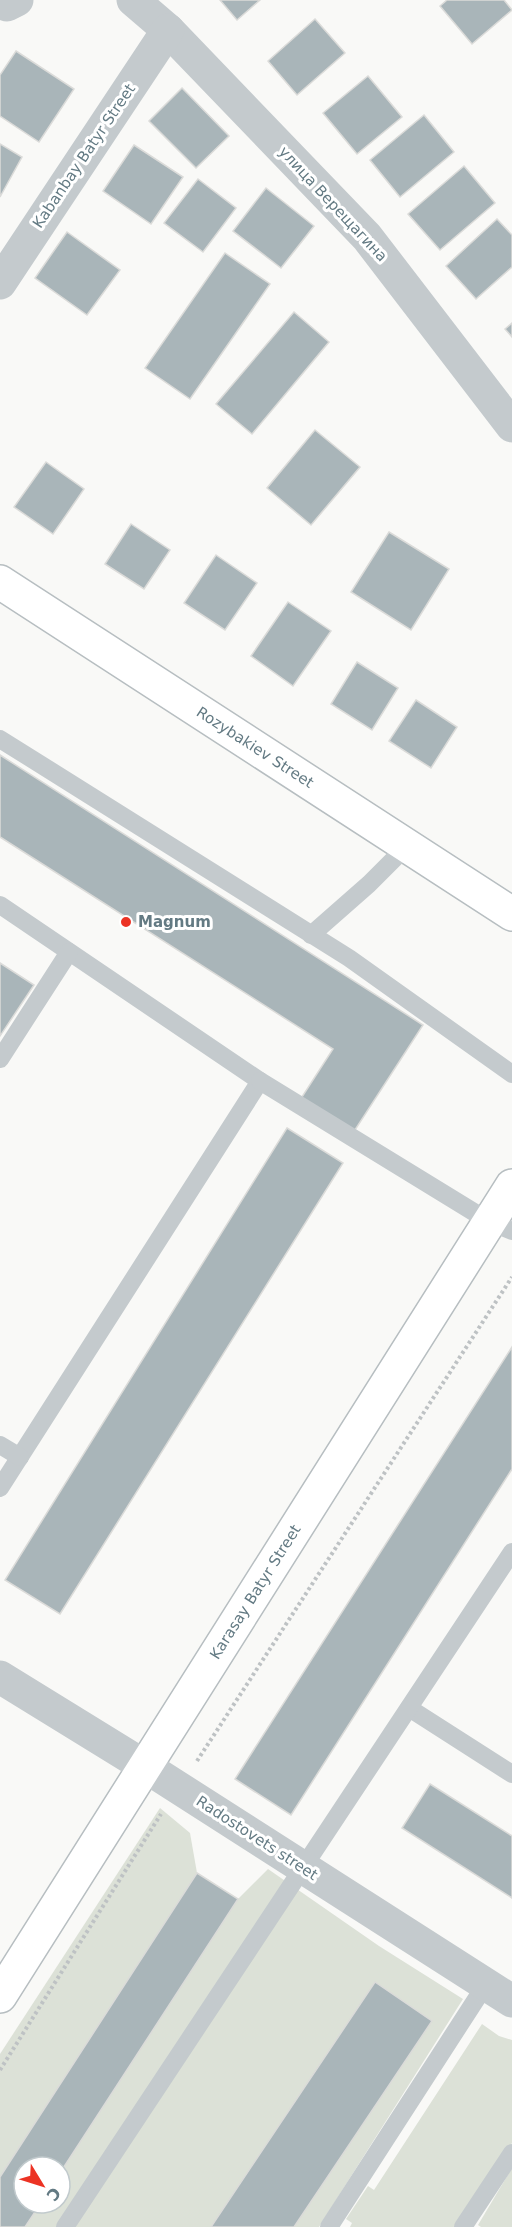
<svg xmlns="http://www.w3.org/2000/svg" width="512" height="2227" font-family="'DejaVu Sans',sans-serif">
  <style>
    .green { fill: #dce1d7 }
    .building { fill: #a9b5b9; stroke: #dbdbd9; stroke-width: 1.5 }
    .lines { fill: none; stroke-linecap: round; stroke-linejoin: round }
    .secondary-casing { stroke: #b7bec1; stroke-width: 36 }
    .path { stroke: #bec2c4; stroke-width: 4; stroke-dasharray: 3 3; stroke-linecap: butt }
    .lane { stroke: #c4cacd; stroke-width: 18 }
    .street { stroke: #c4cacd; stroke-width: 33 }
    .secondary { stroke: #fff; stroke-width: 33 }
    .poi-dot { fill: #ec3324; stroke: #fff; stroke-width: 2 }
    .labels { text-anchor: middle; stroke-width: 6; stroke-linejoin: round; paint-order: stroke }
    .street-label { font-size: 15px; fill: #637a83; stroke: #fff }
    .poi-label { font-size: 15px; font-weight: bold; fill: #637a83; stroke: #fff; text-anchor: start }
  </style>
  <rect width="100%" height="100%" fill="#f9f9f7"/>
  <g class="green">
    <polygon points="160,1808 190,1833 197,1873 0,2177 0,2054"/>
    <polygon points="268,1869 379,1946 463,1999 319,2227 294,2227 375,1982 211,2227 25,2227 41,2203 60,2203 60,2173 238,1899"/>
    <polygon points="482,2024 499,2036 512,2040 512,2143 457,2227 350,2227 352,2223 346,2219 368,2186 374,2190"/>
    <polygon points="512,2168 512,2227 481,2227 478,2225"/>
  </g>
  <g class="building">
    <polygon points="220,0 260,0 237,20"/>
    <polygon points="447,0 504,0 512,10 472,44 440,6"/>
    <polygon points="315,19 345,53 297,95 268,61"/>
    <polygon points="16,51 74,89 39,142 0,116 0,75"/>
    <polygon points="368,76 402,117 357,154 323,113"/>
    <polygon points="182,88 229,136 196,168 149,121"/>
    <polygon points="424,115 454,152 400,197 370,160"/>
    <polygon points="0,144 22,157 0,197"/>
    <polygon points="134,145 183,177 151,224 103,191"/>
    <polygon points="464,166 495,203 440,250 408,214"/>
    <polygon points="198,179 236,208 203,252 164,223"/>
    <polygon points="266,188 314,226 281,268 233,231"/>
    <polygon points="497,219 512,235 512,267 476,299 446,266"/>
    <polygon points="67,232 120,270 87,315 35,278"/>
    <polygon points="225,253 270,284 190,399 145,368"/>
    <polygon points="294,312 329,342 252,434 216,404"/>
    <polygon points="512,323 512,337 505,329"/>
    <polygon points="315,430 360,467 311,525 267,488"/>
    <polygon points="46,462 84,489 53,534 14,507"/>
    <polygon points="131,524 170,550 144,589 105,564"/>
    <polygon points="389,532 449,569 411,630 351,592"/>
    <polygon points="216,555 257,583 225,630 184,603"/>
    <polygon points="288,602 331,631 293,686 251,656"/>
    <polygon points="357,662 398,688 372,730 331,704"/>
    <polygon points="416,700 457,727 431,768 389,741"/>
    <polygon points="0,755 423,1025 353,1133 300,1100 333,1049 0,837"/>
    <polygon points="0,963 34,985 0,1036"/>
    <polygon points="287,1128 343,1163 60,1614 5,1580"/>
    <polygon points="512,1347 512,1469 291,1815 235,1779"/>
    <polygon points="430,1784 512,1836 512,1898 402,1828"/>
    <polygon points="197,1873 238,1899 60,2173 60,2167 24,2167 24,2203 41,2203 25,2227 0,2227 0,2177"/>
    <polygon points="375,1982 432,2021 294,2227 211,2227"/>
  </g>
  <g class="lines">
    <defs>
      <g id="secondary">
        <path id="s1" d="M0 582 512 914"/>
        <path id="s2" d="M0 1996 512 1186"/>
      </g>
    </defs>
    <use href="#secondary" class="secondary-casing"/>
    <g class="path">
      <polyline points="197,1761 512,1277"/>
      <polyline points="0,2070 161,1814"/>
    </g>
    <g class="lane">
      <polyline points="0,739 349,958 512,1074"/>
      <polyline points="0,905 260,1081 0,1488"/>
      <polyline points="311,935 369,884 407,846"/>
      <polyline points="0,1059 69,952"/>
      <polyline points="260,1081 490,1222 512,1231"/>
      <polyline points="0,1445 20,1457"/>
      <polyline points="409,1708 512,1774"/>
      <polyline points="65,2227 512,1552"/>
      <polyline points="329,2227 486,1984"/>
      <polyline points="463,2227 512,2153"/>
    </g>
    <g class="street">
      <polyline points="133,0 168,30 367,237 512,426"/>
      <polyline points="0,2 7,5 17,0"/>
      <polyline points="0,283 168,30"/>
      <polyline points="0,1677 146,1767 512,2001"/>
    </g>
    <use href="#secondary" class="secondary"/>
  </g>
  <circle class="poi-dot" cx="126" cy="922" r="6"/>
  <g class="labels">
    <g class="street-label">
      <text transform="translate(84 156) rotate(-56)" y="5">Kabanbay Batyr Street</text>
      <text transform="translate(333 204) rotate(47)" y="5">улица Верещагина</text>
      <text dy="5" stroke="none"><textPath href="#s1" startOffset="304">Rozybakiev Street</textPath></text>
      <text dy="5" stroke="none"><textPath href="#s2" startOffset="478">Karasay Batyr Street</textPath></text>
      <text transform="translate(257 1838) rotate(33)" y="5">Radostovets street</text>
    </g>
    <g class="poi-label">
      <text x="138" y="927">Magnum</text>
    </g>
  </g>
  <g transform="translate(42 2185) rotate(128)"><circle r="28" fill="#ffffff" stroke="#c1cacd" stroke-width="1.5"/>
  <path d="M0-4.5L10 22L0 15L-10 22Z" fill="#ec3324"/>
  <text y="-9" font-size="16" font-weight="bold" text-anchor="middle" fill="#637a83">С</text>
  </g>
</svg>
